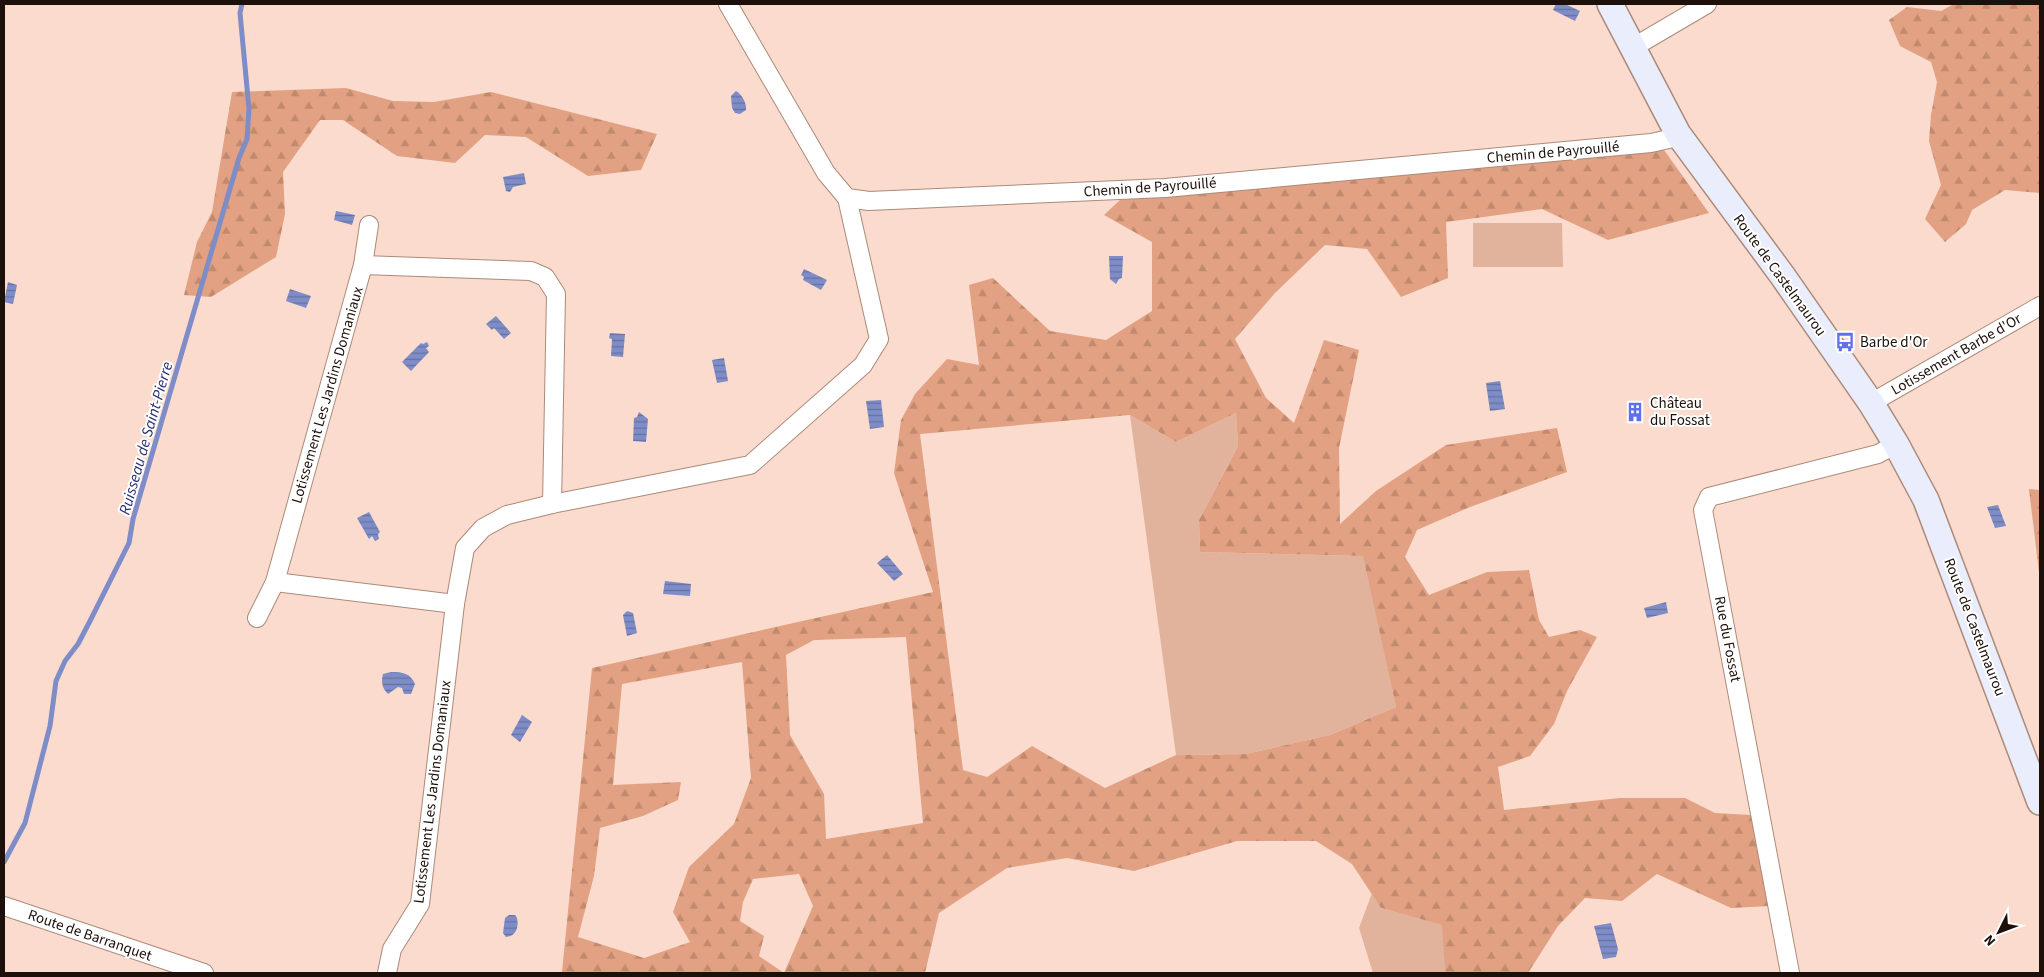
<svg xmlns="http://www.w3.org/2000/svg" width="2044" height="977" font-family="'Source Sans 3',sans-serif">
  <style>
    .green { fill: #e2b39c }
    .forest { fill: url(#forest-firs); fill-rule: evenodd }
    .water { fill: url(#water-rules) }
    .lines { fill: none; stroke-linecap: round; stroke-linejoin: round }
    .stream { stroke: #7e8cc7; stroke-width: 5 }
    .street-casing { stroke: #ac8a79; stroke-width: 20 }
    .secondary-casing { stroke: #ac8a79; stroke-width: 28 }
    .street { stroke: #fff; stroke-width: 18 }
    .secondary { stroke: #eaedfb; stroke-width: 25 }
    .labels { text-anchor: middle; stroke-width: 4; stroke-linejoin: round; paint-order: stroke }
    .street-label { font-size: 15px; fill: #1d100a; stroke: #fff }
    .poi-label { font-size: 15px; fill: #1d100a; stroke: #fff; text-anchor: start }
    .water-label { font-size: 16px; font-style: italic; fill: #262e74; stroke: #fff }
  </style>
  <defs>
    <pattern id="forest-firs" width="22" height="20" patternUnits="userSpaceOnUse" patternTransform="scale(1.25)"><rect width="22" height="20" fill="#e2a182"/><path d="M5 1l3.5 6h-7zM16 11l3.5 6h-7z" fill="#c18a6f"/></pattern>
    <pattern id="water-rules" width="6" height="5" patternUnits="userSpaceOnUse" patternTransform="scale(1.25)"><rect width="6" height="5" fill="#7e8cc7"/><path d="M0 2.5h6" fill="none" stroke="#6771a0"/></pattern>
  </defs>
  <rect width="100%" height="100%" fill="#fadbcd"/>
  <g class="green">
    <polygon points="1473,223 1562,223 1563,267 1473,267"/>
    <polygon points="1236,413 1238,446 1199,520 1200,552 1364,556 1396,707 1330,735 1246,754 1176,755 1130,415 1176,442"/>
    <polygon points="1372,893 1381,908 1443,925 1445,972 1447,973 1373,973 1359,928"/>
  </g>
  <g class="forest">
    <polygon points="1954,4 2040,4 2040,193 2005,190 1972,210 1966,224 1945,242 1925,219 1941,185 1929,141 1931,115 1937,82 1931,62 1900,46 1889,20 1907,7 1941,11"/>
    <polygon points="346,88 393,101 434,102 491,92 657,134 641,170 588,176 526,137 485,135 455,163 397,156 343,120 320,120 283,172 285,214 276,257 211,297 184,295 197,242 212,212 232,92"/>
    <path d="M1664 150 1709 213 1608 240 1542 209 1446 222 1448 278 1401 297 1367 249 1325 245 1275 293 1235 339 1266 398 1294 423 1324 340 1359 350 1339 448 1340 524 1376 491 1446 445 1557 428 1567 472 1470 507 1417 530 1405 557 1429 595 1487 572 1529 570 1539 620 1549 637 1580 630 1597 637 1567 691 1554 724 1530 756 1498 767 1504 810 1620 798H1685L1715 813 1751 815 1769 906 1731 908 1657 874 1622 901 1585 898 1558 926 1528 973H1447L1445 972 1442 925 1381 908 1352 864 1316 841H1237L1134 871 1067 858 1007 868 939 913 925 973 562 972 592 668 933 592 894 473 901 420 915 394 947 359 979 365 969 285 993 278 1050 331 1106 340 1152 311V242L1104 215 1120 200ZM1236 413 1238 446 1199 520 1200 552 1363 556 1396 707 1330 735 1246 754 1176 755 1105 788 1032 746 987 777 963 770 920 434 1130 415 1176 442ZM906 637 923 823 826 839 824 794 790 735 786 655 814 640ZM742 662 751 778 734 824 689 867 673 912 690 942 644 958 578 937 594 876 600 828 643 816 678 800 681 782 613 785 622 684ZM799 874 813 906 784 973 759 956 764 936 740 921 743 902 753 879Z"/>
    <polygon points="2029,489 2040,490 2040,581"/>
  </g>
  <g class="water">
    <polygon points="1556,4 1565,4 1580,11 1575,21 1553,10"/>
    <path d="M736 91C742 94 747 104 746 110L740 114 735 113 732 108 731 96Z"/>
    <polygon points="524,173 526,184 513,187 510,192 506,191 503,177"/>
    <polygon points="336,211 355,215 352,225 334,220"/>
    <polygon points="1109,256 1123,256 1122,278 1119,279 1116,284 1110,279"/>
    <polygon points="804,269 827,280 821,290 803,280 804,277 801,275"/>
    <polygon points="8,282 17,285 13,304 4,302"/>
    <polygon points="290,289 311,296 306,308 286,301"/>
    <polygon points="496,316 511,333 504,339 494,328 492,330 486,324"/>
    <polygon points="610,333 625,334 623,357 611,356 612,339 609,338"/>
    <polygon points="427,342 429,346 426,348 429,352 411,371 402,362 421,343 423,344"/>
    <polygon points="724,358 728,381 717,383 712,360"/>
    <polygon points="1500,381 1505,409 1490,411 1486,383"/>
    <polygon points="881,400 884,427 870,429 866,401"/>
    <polygon points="639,412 648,419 646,442 633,441 634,418 637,417"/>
    <polygon points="1998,505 2006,526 1995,528 1987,507"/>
    <polygon points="369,512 380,532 378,534 379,539 375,541 372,536 369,539 357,518"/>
    <polygon points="887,555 903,574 894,581 877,563"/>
    <polygon points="665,581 691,584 690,596 663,594"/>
    <polygon points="1666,602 1668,613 1647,618 1644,608"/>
    <polygon points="627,611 633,613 637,633 627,636 623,615"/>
    <path d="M391 672C403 672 410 673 415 684L411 694H404L402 688 398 687 388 694C382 688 381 682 383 674Z"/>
    <polygon points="522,715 532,722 520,742 511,735"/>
    <path d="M509 915H515L517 918C519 927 516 936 506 937L503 933 505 918Z"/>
    <polygon points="1611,923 1618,949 1616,957 1603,959 1594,926"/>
  </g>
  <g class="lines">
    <polyline class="stream" points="4,862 25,823 50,726 56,681 65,661 78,644 90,621 129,543 133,519 239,158 247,139 249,109 240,13 242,4"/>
    <defs>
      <g id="street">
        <polyline points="728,4 826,173 847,198 869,201 1165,188 1651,143 1669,139 1678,134"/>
        <polyline points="1632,48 1707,4"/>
        <polyline points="363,265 531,271 545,277 556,294 552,504"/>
        <polyline points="1871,403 2040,306"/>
        <polyline points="275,582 455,604"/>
        <polyline points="257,618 275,582 363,265 369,225"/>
        <polyline points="4,906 204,973"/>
        <polyline points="387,973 392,949 420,904 455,604 465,548 483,528 507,515 552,504 750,465 863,365 879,339 847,198"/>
        <polyline points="1790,973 1703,510 1709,497 1878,454 1896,444"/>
      </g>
      <polyline id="secondary" points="1610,4 1678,134 1782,275 1871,403 1896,444 1926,500 2040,802"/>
    </defs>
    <use href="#street" class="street-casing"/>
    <use href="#secondary" class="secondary-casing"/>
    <use href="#street" class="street"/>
    <use href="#secondary" class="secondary"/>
  </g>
  <defs>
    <symbol id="bus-bare" viewBox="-9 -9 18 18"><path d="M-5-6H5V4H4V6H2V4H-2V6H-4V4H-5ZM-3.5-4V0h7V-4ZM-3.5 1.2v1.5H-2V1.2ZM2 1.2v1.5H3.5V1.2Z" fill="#5f71e8" stroke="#fff" stroke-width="2.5" paint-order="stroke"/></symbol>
    <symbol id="building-bare" viewBox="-9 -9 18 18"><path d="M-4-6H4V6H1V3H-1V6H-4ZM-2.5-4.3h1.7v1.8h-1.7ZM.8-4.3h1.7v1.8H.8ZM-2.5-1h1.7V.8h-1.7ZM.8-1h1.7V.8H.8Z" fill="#5f71e8" stroke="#fff" stroke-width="2.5" paint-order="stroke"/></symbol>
  </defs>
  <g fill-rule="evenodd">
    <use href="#bus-bare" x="1831" y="328" width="28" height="28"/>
    <use href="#building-bare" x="1621" y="398" width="28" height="28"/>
  </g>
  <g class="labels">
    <g class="street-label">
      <text transform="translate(1553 152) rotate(-5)" y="5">Chemin de Payrouillé</text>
      <text transform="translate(1150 187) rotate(-4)" y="5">Chemin de Payrouillé</text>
      <text transform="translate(1780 275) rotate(54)" y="5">Route de Castelmaurou</text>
      <text transform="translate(1956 354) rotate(-30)" y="5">Lotissement Barbe d'Or</text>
      <text transform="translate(327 395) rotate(-74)" y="5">Lotissement Les Jardins Domaniaux</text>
      <text transform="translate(1975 627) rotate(69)" y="5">Route de Castelmaurou</text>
      <text transform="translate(1728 639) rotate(79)" y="5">Rue du Fossat</text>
      <text transform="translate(432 792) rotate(-83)" y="5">Lotissement Les Jardins Domaniaux</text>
      <text transform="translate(90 935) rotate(19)" y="5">Route de Barranquet</text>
    </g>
    <g class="poi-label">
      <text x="1860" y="347">Barbe d'Or</text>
      <text x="1650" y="408">Château<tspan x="1650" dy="17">du Fossat</tspan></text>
    </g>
    <g class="water-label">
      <text transform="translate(145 438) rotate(-74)" y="6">Ruisseau de Saint-Pierre</text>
    </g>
  </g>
  <rect width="2044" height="977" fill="none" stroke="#1d100a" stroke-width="10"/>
  <g transform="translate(1999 932) rotate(228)" stroke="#ffffff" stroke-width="4" paint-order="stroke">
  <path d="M0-4L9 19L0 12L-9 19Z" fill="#1d100a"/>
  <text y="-8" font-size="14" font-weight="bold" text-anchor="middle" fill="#1d100a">N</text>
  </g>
</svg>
